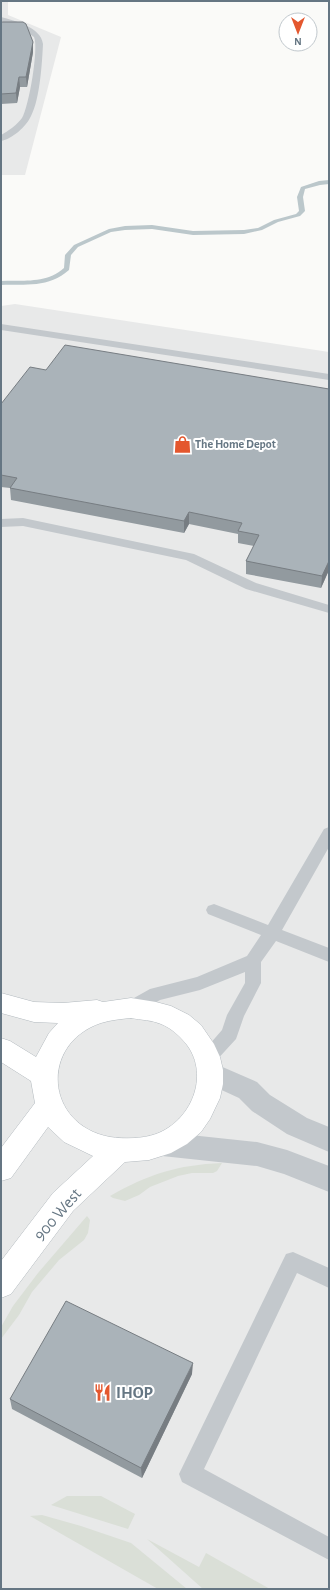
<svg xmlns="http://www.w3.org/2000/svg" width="330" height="1590" font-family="'Alegreya Sans',sans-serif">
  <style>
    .built { fill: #e8e9e9 }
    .green { fill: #dadfd7 }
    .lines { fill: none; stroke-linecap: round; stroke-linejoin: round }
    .stream { fill: #bbc7cb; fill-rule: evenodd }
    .secondary-casing { stroke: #b3babf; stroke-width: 1 }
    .lane { fill: #c3c8cc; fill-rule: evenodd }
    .street { fill: #c3c8cc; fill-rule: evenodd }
    .secondary { fill: #fff; fill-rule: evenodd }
    .wall { fill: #929a9f }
    .shaded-wall { fill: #777d82 }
    .building { fill: #aab3b9; stroke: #777d82 }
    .labels { text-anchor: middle; stroke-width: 4; stroke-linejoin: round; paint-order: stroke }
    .far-poi-label { font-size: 12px; font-weight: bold; fill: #657683; stroke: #fff; text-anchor: start }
    .near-street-label { font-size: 17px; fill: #657683; stroke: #fff }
    .near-poi-label { font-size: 17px; font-weight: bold; fill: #657683; stroke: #fff; text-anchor: start }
  </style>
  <rect width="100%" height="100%" fill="#fafaf8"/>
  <g class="built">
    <polygon points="1,1 8,1 8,15 61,37 25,175 1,175"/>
    <polygon points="15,304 329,352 329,1589 1,1589 1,306"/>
  </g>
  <g class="green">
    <path d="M222 1163 217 1171 213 1173H192L178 1176 150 1187 139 1195 125 1201 113 1198 110 1196C149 1174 177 1165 222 1163Z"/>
    <polygon points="87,1216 90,1220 88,1233 84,1240 59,1260 32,1292 19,1315 1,1339 1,1327 13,1306 38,1273"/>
    <polygon points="67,1496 101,1496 135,1514 128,1529 51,1505"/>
    <polygon points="42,1515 81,1526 131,1543 187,1589 158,1589 30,1516"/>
    <polygon points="147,1539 199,1567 206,1553 270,1589 203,1589"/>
  </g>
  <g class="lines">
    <path class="stream" d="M329 180V184L320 185 305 189 303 197 305 211 300 216 278 222 262 230 244 234 193 235 152 229 125 230 111 232 78 247 71 255 69 270C49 288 25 284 1 285V281C23 280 46 284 64 268L65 255 74 245 109 229 125 226 152 225 193 231 244 230 258 228 274 220 296 214 299 211 297 197 301 187 319 181Z"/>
    <defs>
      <path id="secondary" d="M1 993 34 1002 63 1003 97 1000 103 1002 131 998 156 1002 171 1006 189 1015 201 1025 214 1044 220 1057 223 1070V1084L220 1098 210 1119 201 1132 187 1144 171 1153 149 1160 125 1162 73 1211 11 1294 1 1298V1261L53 1193 93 1156 64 1142 48 1127 11 1178 1 1181V1148L35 1103 31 1081 1 1062V1038L10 1041 36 1057 49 1033 58 1023 34 1022 1 1013ZM131 1018C141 1020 152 1020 161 1024 171 1028 180 1036 187 1045 210 1076 191 1121 156 1134 142 1139 124 1139 110 1137 45 1125 39 1044 101 1023 111 1020 121 1019 131 1018Z"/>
    </defs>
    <use href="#secondary" class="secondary-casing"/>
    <g class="lane">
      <path d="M1 17C15 21 41 27 43 44 42 63 40 99 31 116 26 127 12 139 1 141V135C8 131 17 125 22 118 29 107 39 47 34 37L25 31 1 21Z"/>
      <polygon points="1,324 329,374 329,380 1,330"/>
      <polygon points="23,518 194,554 256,583 329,605 329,613 246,589 186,560 23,526 1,527 1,519"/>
      <polygon points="329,827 329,847 282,930 329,948 329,962 276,941 261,962 261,983 244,1016 236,1039 214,1063 208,1065 202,1063 199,1058 202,1053 222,1030 227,1015 245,983 245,972 200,990 160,1000 137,1013 131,1015 125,1013 122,1008 125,1003 150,989 197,977 247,956 261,935 208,914 206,910 208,906 214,904 268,925 324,829"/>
      <polygon points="293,1252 329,1268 329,1288 297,1273 204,1469 329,1537 329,1560 182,1482 179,1474 286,1254"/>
    </g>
    <g class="street">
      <polygon points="211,1062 257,1082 270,1095 307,1118 329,1127 329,1152 287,1134 252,1111 239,1098 202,1081 198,1073 202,1065"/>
      <polygon points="162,1132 257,1142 287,1150 329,1166 329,1192 284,1174 257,1166 162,1156 152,1153 148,1144 152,1135"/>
    </g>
    <use href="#secondary" class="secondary"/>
  </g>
  <g class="wall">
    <polygon points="1,22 33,42 33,52 27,87 20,87 17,103 1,104"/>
    <polygon points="46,370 329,389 329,570 321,588 246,574 246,561 254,546 238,543 238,534 189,524 184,533 11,500 10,488 1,487 1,404"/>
    <polygon points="192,1374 142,1478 12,1409 10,1399"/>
  </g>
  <g class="shaded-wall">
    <polygon points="33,42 33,52 27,87 26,77"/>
    <polygon points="19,77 20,87 17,103 16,93"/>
    <polygon points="189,512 189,524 184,533 184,521"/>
    <polygon points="329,561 329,570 321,588 322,576"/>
    <polygon points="193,1363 192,1374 142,1478 141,1468"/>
  </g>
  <g class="building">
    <polygon points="1,22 23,22 26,24 33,42 26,77 19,77 16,93 1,94"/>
    <polygon points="65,345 329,389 329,561 322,576 246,561 259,535 238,531 242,523 189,512 184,521 10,488 17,478 1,475 1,404 30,367 46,370"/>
    <polygon points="66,1301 193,1363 141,1468 10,1399"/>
  </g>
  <defs>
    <symbol id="shop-bare" viewBox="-9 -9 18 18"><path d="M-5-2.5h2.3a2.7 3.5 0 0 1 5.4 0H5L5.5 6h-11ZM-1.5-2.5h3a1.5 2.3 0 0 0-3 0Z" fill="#e4572e" stroke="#fff" stroke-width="2.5" paint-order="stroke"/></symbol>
    <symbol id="restaurant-bare" viewBox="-9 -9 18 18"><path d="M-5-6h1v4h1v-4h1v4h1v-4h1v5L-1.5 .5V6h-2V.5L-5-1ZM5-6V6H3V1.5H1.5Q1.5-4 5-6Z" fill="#e4572e" stroke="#fff" stroke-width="2.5" paint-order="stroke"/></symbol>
  </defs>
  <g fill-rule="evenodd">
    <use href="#shop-bare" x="170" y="432" width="25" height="25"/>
    <use href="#restaurant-bare" x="90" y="1380" width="25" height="25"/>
  </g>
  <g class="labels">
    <g class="far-poi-label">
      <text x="195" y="448">The Home Depot</text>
    </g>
    <g class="near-street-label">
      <text transform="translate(57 1214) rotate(-49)" y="6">900 West</text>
    </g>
    <g class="near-poi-label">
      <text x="116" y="1398">IHOP</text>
    </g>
  </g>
  <rect width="330" height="1590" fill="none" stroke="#657683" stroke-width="4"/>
  <g transform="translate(298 32) rotate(180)"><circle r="19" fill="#ffffff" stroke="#c1c8cd"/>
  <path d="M0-3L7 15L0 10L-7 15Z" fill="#e4572e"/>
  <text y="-6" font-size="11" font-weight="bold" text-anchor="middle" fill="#657683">N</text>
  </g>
</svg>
